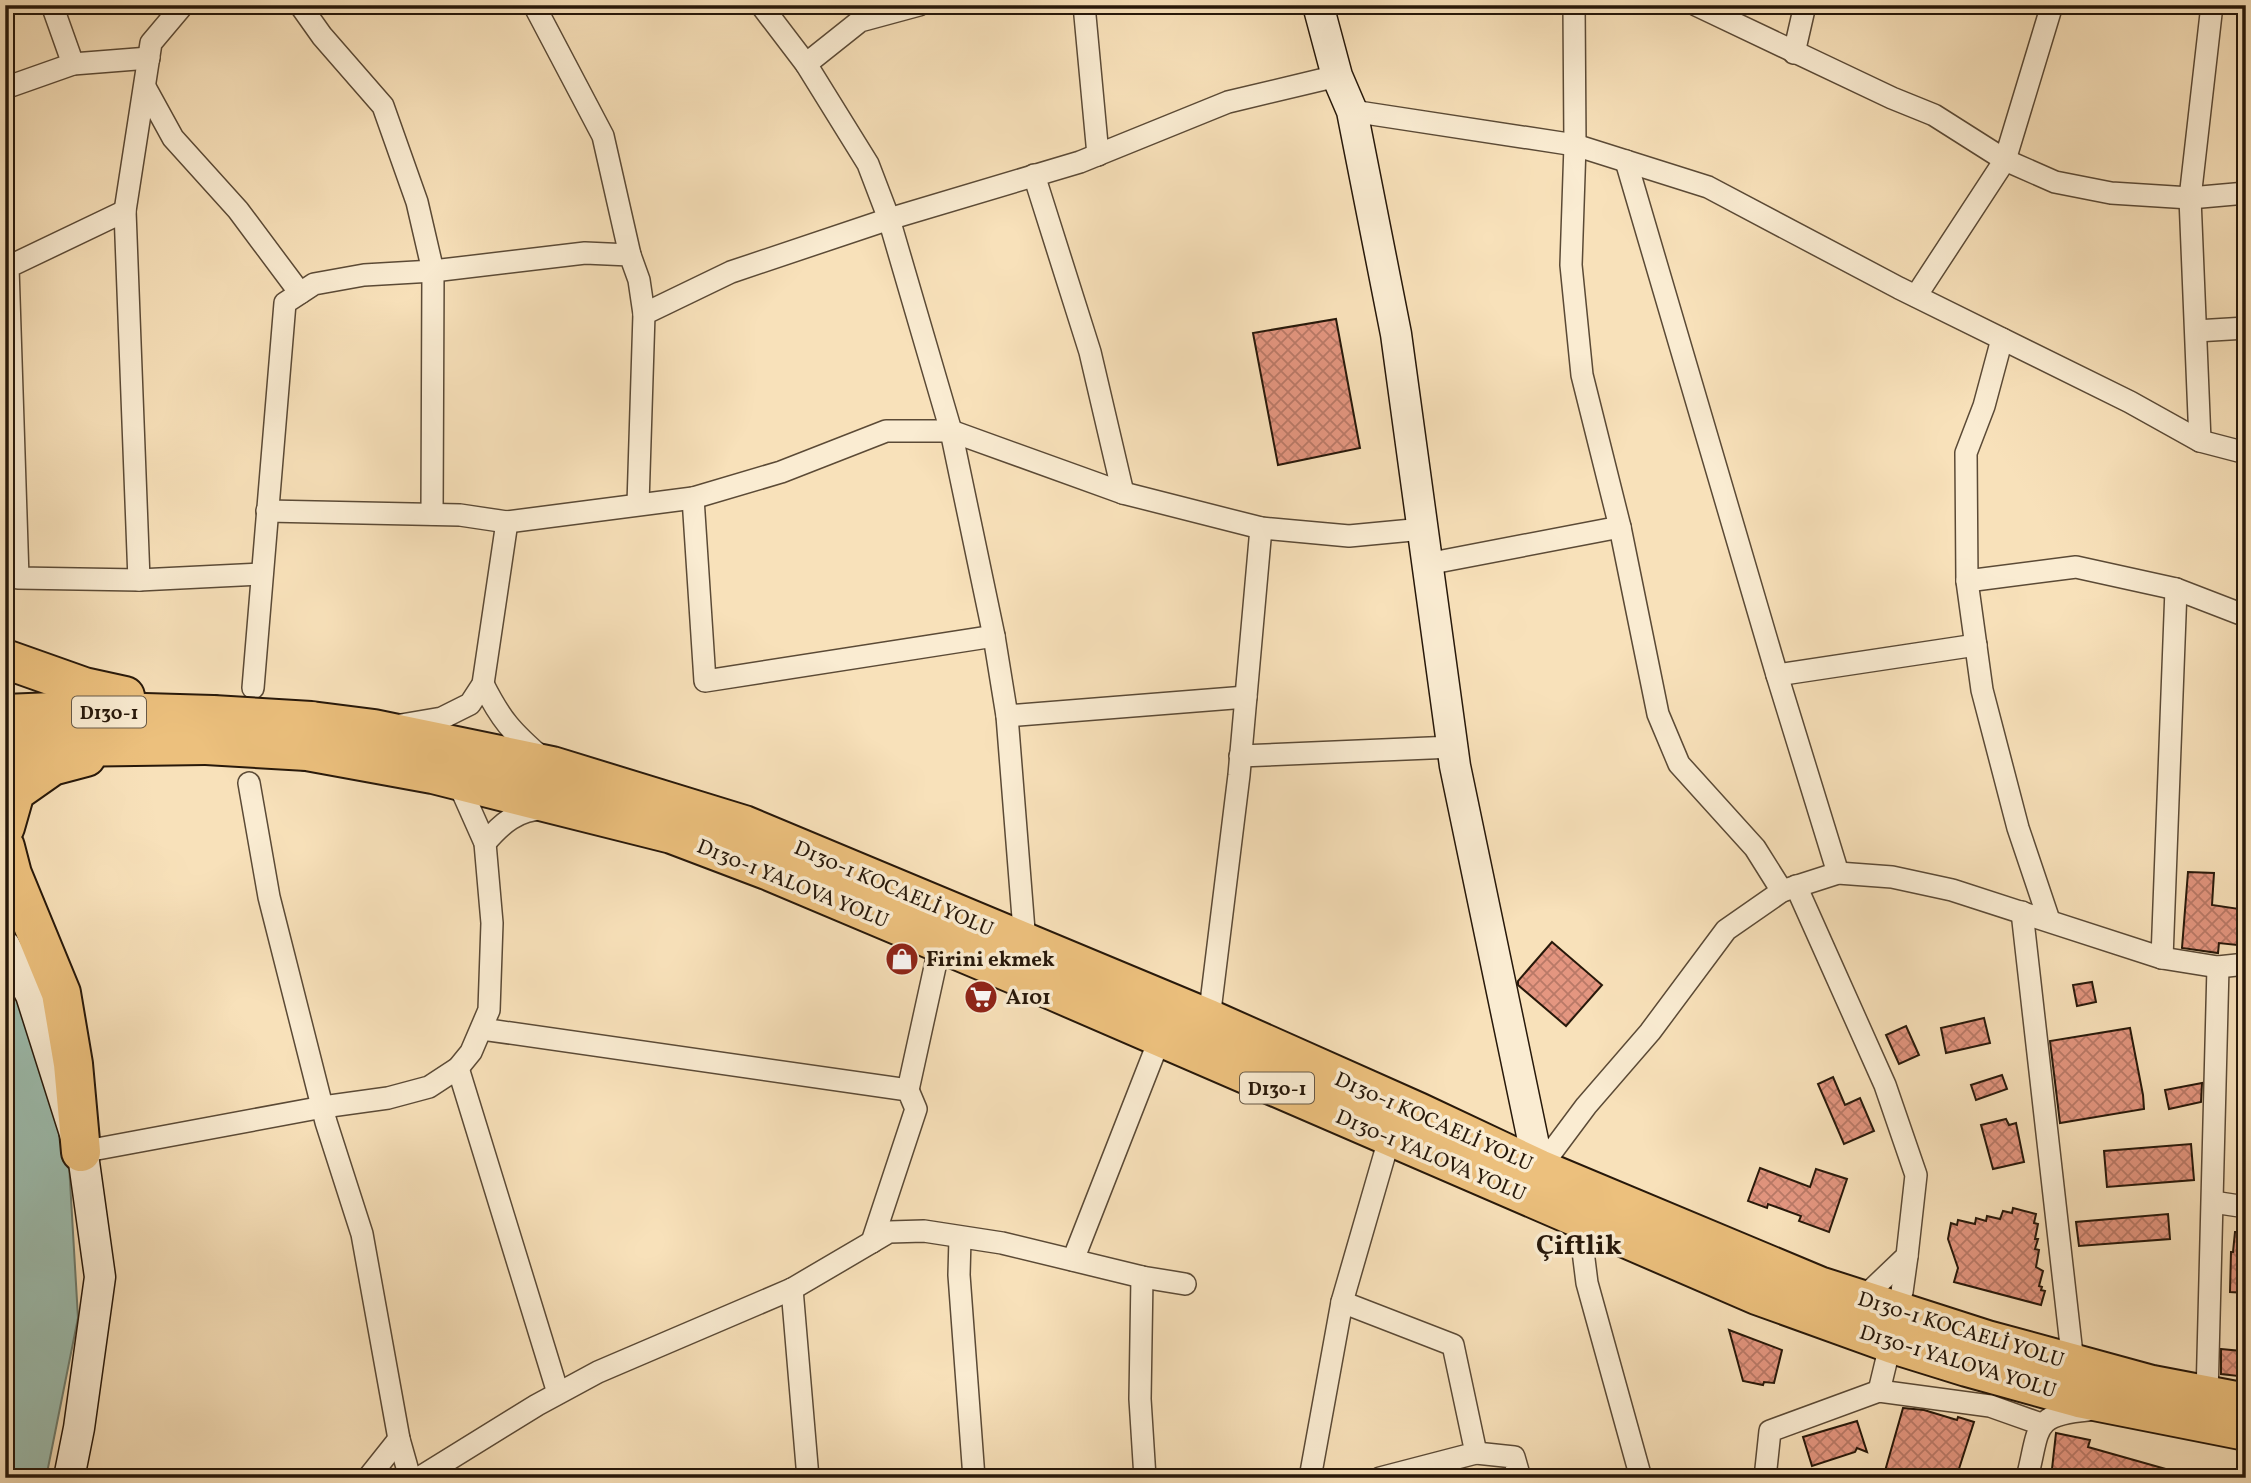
<svg xmlns="http://www.w3.org/2000/svg" width="2251" height="1483" font-family="Vollkorn,serif">
  <style>
    .water { fill: #9dbeb0; stroke: #6e7c6e; stroke-width: 2 }
    .building { fill: url(#building-cross-hatch); stroke: #27180a; stroke-width: 2 }
    .lines { fill: none; stroke-linecap: round; stroke-linejoin: round }
    .street-casing { stroke: #5b4a36; stroke-width: 24 }
    .secondary-casing { stroke: #27180a; stroke-width: 33 }
    .highway-casing { stroke: #27180a; stroke-width: 42 }
    .street { stroke: #faecd2; stroke-width: 21 }
    .secondary { stroke: #faecd2; stroke-width: 30 }
    .highway { stroke: #ecc07d; stroke-width: 38 }
    .highway-bridge-casing { stroke: #27180a; stroke-width: 42; stroke-linecap: butt }
    .highway-bridge { stroke: #ecc07d; stroke-width: 38 }
    .labels { text-anchor: middle; stroke-width: 7; stroke-linejoin: round; paint-order: stroke }
    .shield { fill: #faecd2; stroke: #665846; stroke-width: 2 }
    .shield-label { font-size: 19px; font-weight: bold; fill: #27180a }
    .street-label { font-size: 21px; fill: #27180a; stroke: #faecd2 }
    .poi-label { font-size: 21px; font-weight: bold; fill: #27180a; stroke: #faecd2; text-anchor: start }
    .district-label { font-size: 28px; font-weight: bold; fill: #27180a; stroke: #faecd2 }
  </style>
  <defs>
    <pattern id="building-cross-hatch" width="8" height="8" patternUnits="userSpaceOnUse" patternTransform="scale(1.75)"><rect width="8" height="8" fill="#e49680"/><path d="M0 0l8 8M0 8l8-8" fill="none" stroke="#b97967"/></pattern>
  </defs>
  <rect width="100%" height="100%" fill="#f8e1ba"/>
  <filter id="stains"><feTurbulence type="fractalNoise" baseFrequency=".00286" numOctaves="4"/><feColorMatrix values="0 0 0 0 .2 0 0 0 0 .09 0 0 0 0 .02 0 0 0 .5 -.17"/></filter>
  <radialGradient id="worn" r=".72"><stop offset=".6" stop-color="#630" stop-opacity="0"/><stop offset="1" stop-color="#630" stop-opacity=".3"/></radialGradient>
  <polygon class="water" points="5,972 24,1012 69,1164 78,1318 46,1478 5,1478"/>
  <g class="building">
    <polygon points="1336,319 1360,448 1278,465 1253,333"/>
    <polygon points="2188,872 2214,873 2212,905 2246,910 2246,946 2219,943 2218,953 2182,948"/>
    <polygon points="1552,942 1602,985 1566,1026 1518,985 1518,981"/>
    <polygon points="2092,982 2096,1002 2077,1006 2073,985"/>
    <polygon points="1984,1018 1990,1043 1946,1053 1941,1028"/>
    <polygon points="1906,1026 1919,1055 1899,1064 1886,1035"/>
    <polygon points="2130,1028 2143,1095 2144,1109 2060,1123 2050,1041"/>
    <polygon points="2002,1075 2007,1089 1976,1100 1971,1085"/>
    <polygon points="1833,1077 1845,1105 1860,1098 1874,1131 1844,1144 1818,1084"/>
    <polygon points="2202,1083 2201,1102 2169,1109 2165,1090"/>
    <polygon points="2006,1119 2009,1125 2016,1123 2024,1162 1993,1169 1981,1125"/>
    <polygon points="2191,1144 2194,1180 2107,1187 2104,1151"/>
    <polygon points="1760,1168 1810,1187 1816,1169 1847,1179 1829,1232 1799,1221 1801,1216 1768,1204 1767,1208 1748,1201"/>
    <polygon points="2013,1208 2036,1214 2034,1223 2038,1224 2035,1239 2038,1239 2035,1249 2039,1250 2036,1267 2043,1271 2039,1286 2042,1287 2041,1290 2045,1291 2041,1305 1954,1282 1958,1268 1948,1239 1951,1223 1957,1225 1958,1220 1975,1224 1976,1218 1986,1221 1987,1216 2000,1219 2003,1211 2012,1213"/>
    <polygon points="2168,1214 2170,1239 2079,1246 2076,1222"/>
    <polygon points="2235,1232 2246,1232 2246,1293 2230,1292 2231,1252 2233,1252"/>
    <polygon points="1729,1330 1782,1350 1774,1383 1764,1382 1763,1385 1743,1381"/>
    <polygon points="2221,1349 2241,1351 2238,1376 2221,1374"/>
    <polygon points="1903,1408 1924,1410 1957,1420 1958,1417 1974,1422 1956,1478 1883,1478"/>
    <polygon points="1857,1421 1867,1452 1857,1448 1855,1452 1812,1466 1803,1437"/>
    <polygon points="2056,1433 2090,1440 2088,1447 2180,1473 2180,1478 2051,1478"/>
  </g>
  <g class="lines">
    <defs>
      <g id="street">
        <polyline points="52,5 73,64"/>
        <polyline points="300,5 322,36 383,106 417,202 433,271 432,514"/>
        <polyline points="534,5 603,136 630,255"/>
        <polyline points="761,5 806,64 868,164 889,219 951,431 994,636 1007,716 1025,943"/>
        <polyline points="1084,5 1098,155"/>
        <polyline points="1574,5 1575,145 1571,265 1582,375 1620,527 1658,714 1679,764 1755,848 1782,891"/>
        <polyline points="1696,5 1892,98 1934,115 2005,160 2055,182 2111,193 2190,198 2246,193"/>
        <polyline points="1794,53 1805,5"/>
        <polyline points="806,64 860,21 919,5"/>
        <polyline points="145,87 173,138 238,210 300,293"/>
        <polyline points="5,88 73,64 149,58"/>
        <polyline points="1352,111 1575,145 1708,187 1899,288 2130,402 2200,441 2246,453"/>
        <polyline points="1626,161 1777,675 1838,873"/>
        <polyline points="1034,175 1090,352 1123,493"/>
        <polyline points="125,211 8,267 18,578 139,580 262,574"/>
        <polyline points="1916,296 2005,160 2052,5"/>
        <polyline points="2196,331 2246,328"/>
        <polyline points="2002,339 1984,406 1966,453 1967,581 1982,690 2018,828 2049,920"/>
        <polyline points="2200,441 2190,198 2212,5"/>
        <polyline points="693,498 705,681 994,636"/>
        <polyline points="638,504 644,314 731,272 889,219 1080,162 1228,102 1337,76"/>
        <polyline points="267,511 460,515 507,522 693,498 781,472 886,431 951,431 1123,493 1261,528 1349,536 1423,529"/>
        <polyline points="1427,564 1620,527"/>
        <polyline points="139,580 125,211 151,43 183,5"/>
        <polyline points="1967,581 2076,567 2176,589 2246,616"/>
        <polyline points="1777,675 1976,645"/>
        <path d="M483 684C501 720 512 732 542 758"/>
        <polyline points="253,688 285,303 314,284 364,275 433,271 585,253 630,255 639,280 644,314"/>
        <polyline points="1007,716 1246,697"/>
        <polyline points="401,725 442,718 470,704 483,684 507,522"/>
        <polyline points="1240,756 1453,747"/>
        <polyline points="249,783 269,897 326,1122 362,1234 399,1439 410,1478"/>
        <path d="M485 843C501 824 518 809 544 809"/>
        <polyline points="1796,886 1885,1085 1916,1175 1907,1256 1862,1299"/>
        <polyline points="2022,912 2073,1363"/>
        <polyline points="2162,958 2176,589"/>
        <polyline points="1209,1019 1239,775 1261,528"/>
        <polyline points="482,1029 908,1090 916,1109 872,1242"/>
        <polyline points="458,1068 558,1393"/>
        <polyline points="908,1090 940,944"/>
        <polyline points="81,1152 323,1107 388,1098 429,1087 458,1068 471,1052 489,1010 492,923 485,843 457,780"/>
        <polyline points="1539,1169 1586,1106 1650,1032 1726,930 1782,891 1838,873 1892,877 1952,890 2162,958 2218,967 2246,964"/>
        <polyline points="2213,1202 2246,1207"/>
        <polyline points="1579,1219 1587,1283 1641,1478"/>
        <polyline points="960,1238 959,1275 974,1478"/>
        <polyline points="1073,1260 1160,1038"/>
        <polyline points="1142,1277 1140,1399 1145,1478"/>
        <polyline points="792,1289 808,1478"/>
        <polyline points="1902,1292 1907,1256"/>
        <polyline points="1342,1302 1453,1345 1476,1453 1380,1478"/>
        <polyline points="1879,1391 1887,1358"/>
        <polyline points="2207,1396 2218,967"/>
        <polyline points="1476,1453 1514,1457 1520,1478"/>
        <polyline points="368,1478 399,1439"/>
        <polyline points="419,1478 537,1405 598,1372 792,1289 889,1232 924,1231 1002,1243 1142,1277 1185,1284"/>
        <polyline points="1310,1478 1342,1302 1390,1136"/>
        <polyline points="1765,1478 1770,1431 1879,1391 1990,1406 2041,1424"/>
        <path d="M2027 1478C2040 1428 2031 1415 2088 1410"/>
      </g>
      <g id="secondary">
        <polyline points="1318,5 1337,76 1352,111 1396,334 1455,766 1539,1169"/>
        <polyline points="5,946 31,995 84,1162 100,1277 79,1428 69,1478"/>
      </g>
      <g id="highway">
        <polyline points="5,659 84,687 125,696"/>
        <polyline points="5,714 77,711 213,715"/>
        <polyline points="311,721 374,729 552,766 744,825 1209,1019 1418,1112 1539,1169 1819,1286 1987,1340 2152,1385 2246,1403"/>
        <polyline points="5,751 64,747 206,745"/>
        <polyline points="307,751 433,774 672,834 767,870 1054,991 1757,1295 1893,1344 1967,1367 2079,1398 2246,1431"/>
        <polyline points="5,827 15,792 52,766 86,757"/>
        <polyline points="5,847 12,874 61,993 73,1064 81,1152"/>
      </g>
    </defs>
    <use href="#street" class="street-casing"/>
    <use href="#secondary" class="secondary-casing"/>
    <use href="#highway" class="highway-casing"/>
    <use href="#street" class="street"/>
    <use href="#secondary" class="secondary"/>
    <use href="#highway" class="highway"/>
    <defs>
      <g id="highway-bridge">
        <polyline points="213,715 311,721"/>
        <polyline points="206,745 307,751"/>
      </g>
    </defs>
    <use href="#highway-bridge" class="highway-bridge-casing"/>
    <use href="#highway-bridge" class="highway-bridge"/>
  </g>
  <defs>
    <symbol id="shop-disc" viewBox="-11 -11 22 22"><circle r="9.5" fill="#8f2418" stroke="#faecd2"/><path d="M-5-2.5h2.3a2.7 3.5 0 0 1 5.4 0H5L5.5 6h-11ZM-1.5-2.5h3a1.5 2.3 0 0 0-3 0Z" fill="#fff"/></symbol>
    <symbol id="supermarket-disc" viewBox="-11 -11 22 22"><circle r="9.5" fill="#8f2418" stroke="#faecd2"/><path d="M-6-5.5h2.5l.6 2H6L4.5 2H-2.5L-4.4-4H-6ZM-1.5 3.2a1.3 1.3 0 1 0 .1 0ZM3 3.2a1.3 1.3 0 1 0 .1 0Z" fill="#fff"/></symbol>
  </defs>
  <g fill-rule="evenodd">
    <use href="#shop-disc" x="883" y="940" width="38" height="38"/>
    <use href="#supermarket-disc" x="962" y="978" width="38" height="38"/>
  </g>
  <g class="labels">
    <g class="shield">
      <rect x="72" y="696.5" width="74" height="31" rx="5"/>
      <rect x="1240" y="1072.5" width="74" height="31" rx="5"/>
    </g>
    <g class="shield-label">
      <text x="109" y="719">D130-1</text>
      <text x="1277" y="1095">D130-1</text>
    </g>
    <g class="street-label">
      <text transform="translate(793 883) rotate(22)" y="7">D130-1 YALOVA YOLU</text>
      <text transform="translate(894 888) rotate(23)" y="7">D130-1 KOCAELİ YOLU</text>
      <text transform="translate(1434 1121) rotate(24)" y="7">D130-1 KOCAELİ YOLU</text>
      <text transform="translate(1431 1155) rotate(23)" y="7">D130-1 YALOVA YOLU</text>
      <text transform="translate(1961 1329) rotate(17)" y="7">D130-1 KOCAELİ YOLU</text>
      <text transform="translate(1958 1361) rotate(17)" y="7">D130-1 YALOVA YOLU</text>
    </g>
    <g class="poi-label">
      <text x="926" y="966">Firini ekmek</text>
      <text x="1006" y="1004">A101</text>
    </g>
    <g class="district-label">
      <text x="1579" y="1254">Çiftlik</text>
    </g>
  </g>
  <rect width="2251" height="1483" fill="none" stroke="#f8e1ba" stroke-width="28"/>
  <rect x="7" y="7" width="2237" height="1469" fill="none" stroke="#27180a" stroke-width="3.5"/>
  <rect x="14" y="14" width="2223" height="1455" fill="none" stroke="#27180a" stroke-width="2"/>
  <rect width="100%" height="100%" filter="url(#stains)"/>
  <rect width="100%" height="100%" fill="url(#worn)"/>
</svg>
